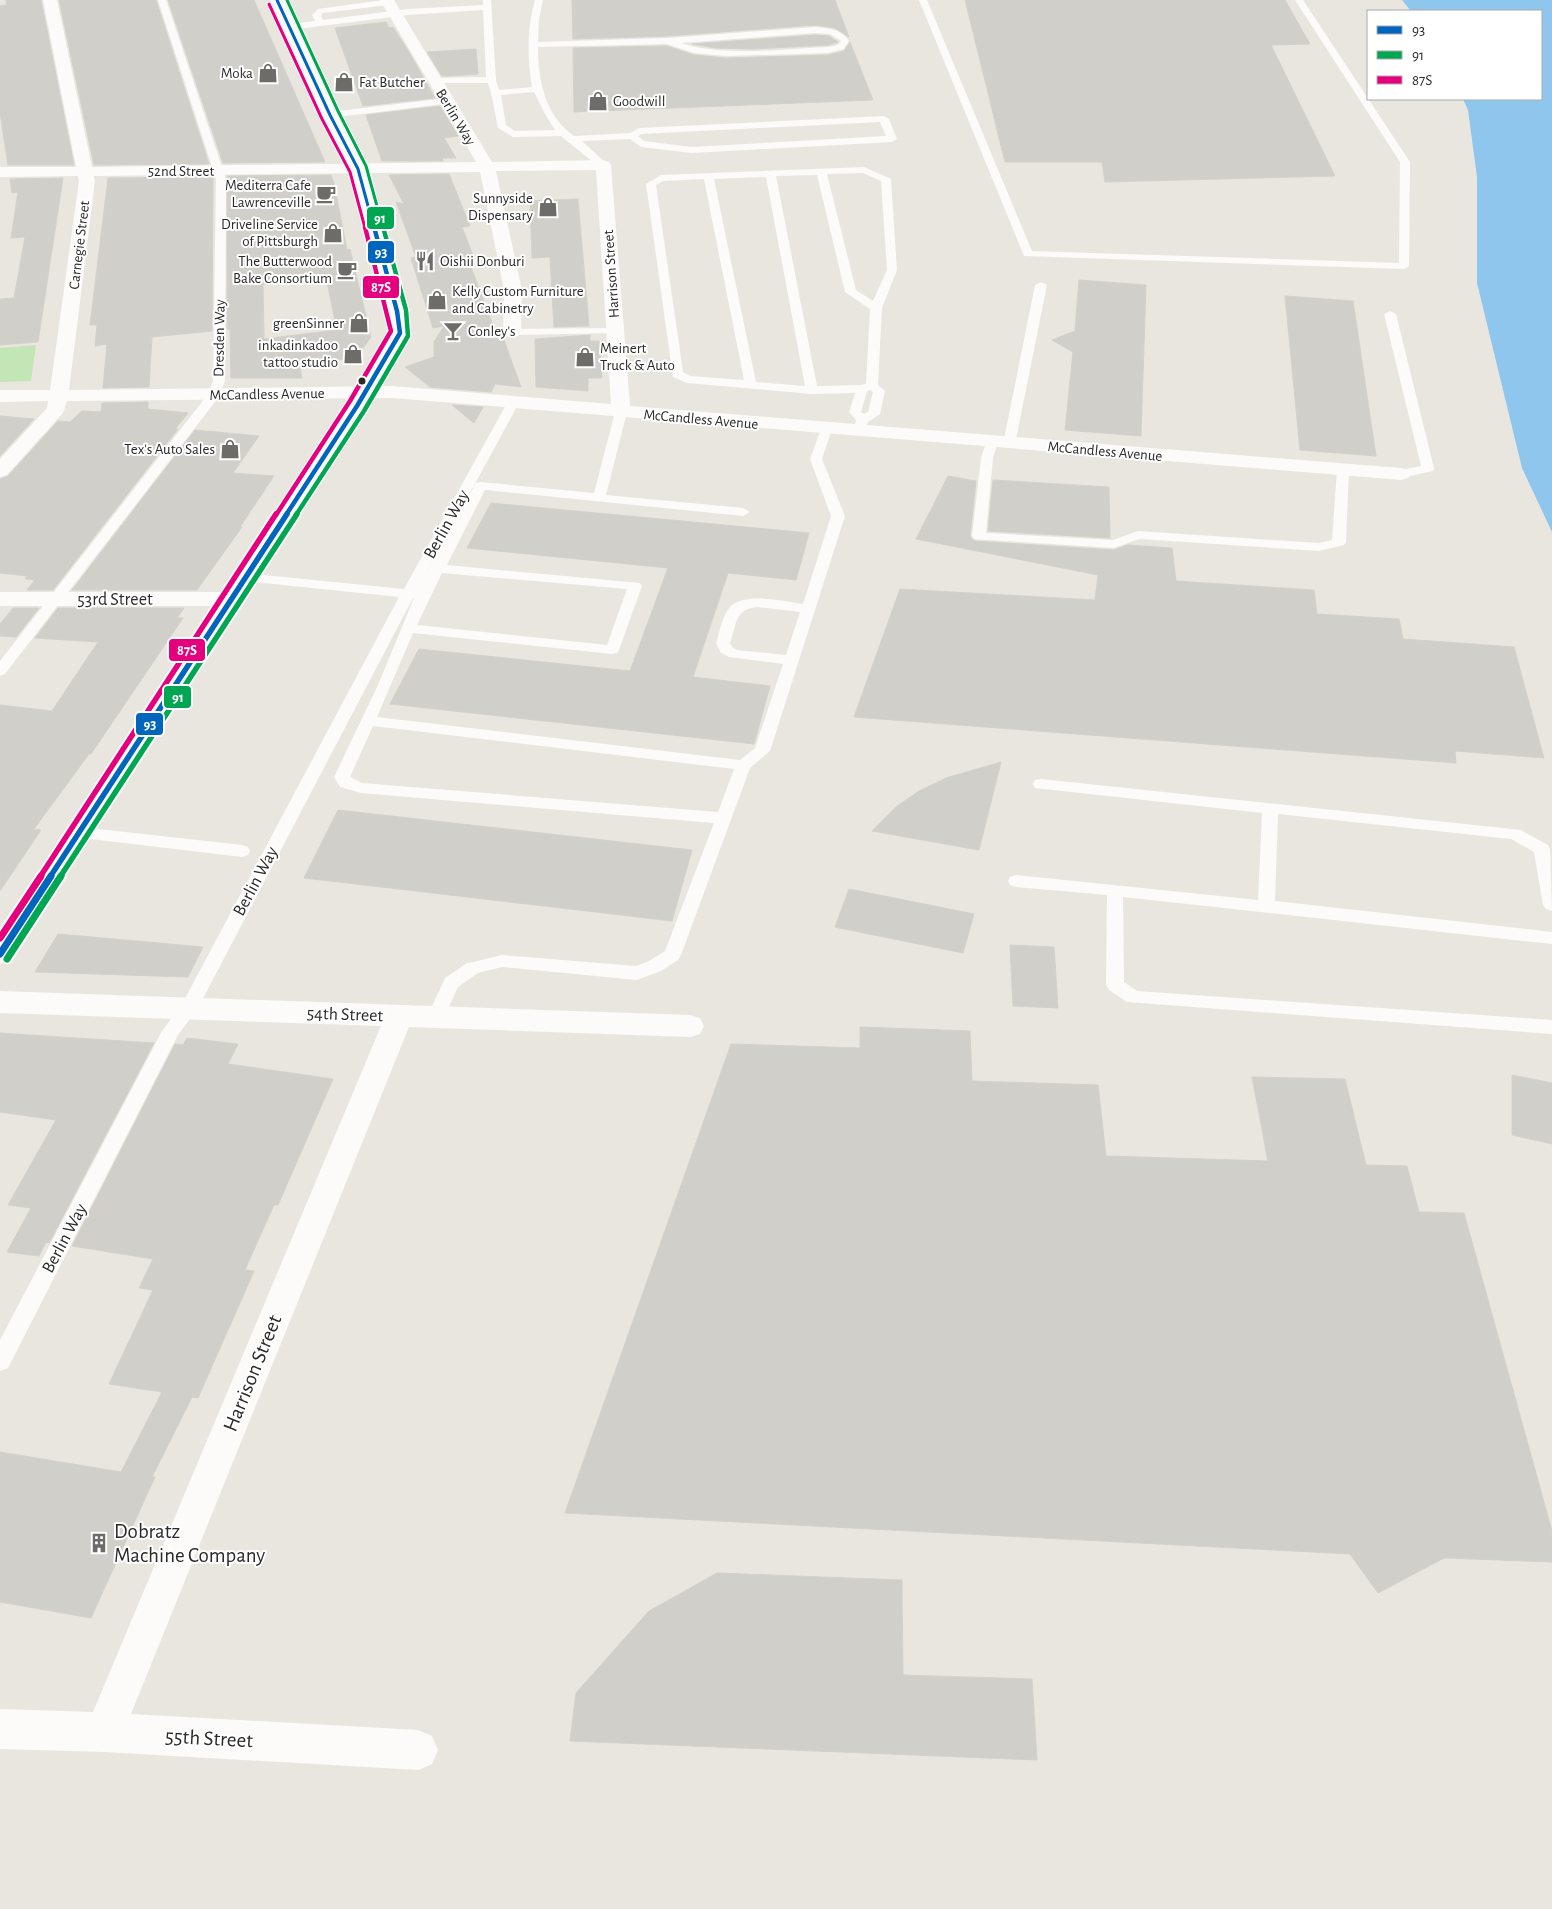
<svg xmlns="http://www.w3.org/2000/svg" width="1552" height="1909" font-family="'Alegreya Sans',sans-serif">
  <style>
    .green { fill: #c2e6b6 }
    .water { fill: #8fc6ee }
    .building { fill: #d1cfca; stroke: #d4d1cb; fill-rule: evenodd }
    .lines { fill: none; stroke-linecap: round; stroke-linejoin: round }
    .lane { fill: #fcfbfa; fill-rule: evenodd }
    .street { fill: #fcfbfa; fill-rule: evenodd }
    .secondary { fill: #fcfbfa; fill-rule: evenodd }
    .bus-1-far3-casing { stroke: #fff; stroke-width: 5 }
    .bus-1-far2-casing { stroke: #fff; stroke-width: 7 }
    .bus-1-far1-casing { stroke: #fff; stroke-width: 9 }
    .bus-1-casing { stroke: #fff; stroke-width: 11 }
    .bus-2-far3-casing { stroke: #fff; stroke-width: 5 }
    .bus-2-far2-casing { stroke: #fff; stroke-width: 7 }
    .bus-2-far1-casing { stroke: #fff; stroke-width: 9 }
    .bus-2-casing { stroke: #fff; stroke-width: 11 }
    .bus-3-far3-casing { stroke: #fff; stroke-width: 5 }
    .bus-3-far2-casing { stroke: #fff; stroke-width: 7 }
    .bus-3-far1-casing { stroke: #fff; stroke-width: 9 }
    .bus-3-casing { stroke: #fff; stroke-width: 11 }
    .bus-1-far3 { stroke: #0065bd; stroke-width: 3 }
    .bus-1-far2 { stroke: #0065bd; stroke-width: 4.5 }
    .bus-1-far1 { stroke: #0065bd; stroke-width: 5.5 }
    .bus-1 { stroke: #0065bd; stroke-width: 7 }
    .bus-2-far3 { stroke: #00a651; stroke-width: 3 }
    .bus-2-far2 { stroke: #00a651; stroke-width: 4.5 }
    .bus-2-far1 { stroke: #00a651; stroke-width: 5.5 }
    .bus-2 { stroke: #00a651; stroke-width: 7 }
    .bus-3-far3 { stroke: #e5007d; stroke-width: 3 }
    .bus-3-far2 { stroke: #e5007d; stroke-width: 4.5 }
    .bus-3-far1 { stroke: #e5007d; stroke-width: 5.5 }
    .bus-3 { stroke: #e5007d; stroke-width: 7 }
    .bus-dot { fill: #2a2a2a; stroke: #fff; stroke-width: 2 }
    .labels { text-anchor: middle; stroke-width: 4; stroke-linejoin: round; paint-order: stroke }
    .far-poi-label { font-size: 15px; fill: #2a2a2a; stroke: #fff; text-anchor: end }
    .far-street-label { font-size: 15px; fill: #2a2a2a; stroke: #fff }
    .street-label { font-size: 18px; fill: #2a2a2a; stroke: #fff }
    .near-street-label { font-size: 21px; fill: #2a2a2a; stroke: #fff }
    .near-poi-label { font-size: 21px; fill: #2a2a2a; stroke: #fff; text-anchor: start }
    .line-badge { stroke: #fff; stroke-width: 2 }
    .badge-label { font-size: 14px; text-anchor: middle; font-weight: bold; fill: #fff }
  </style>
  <rect width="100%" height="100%" fill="#e9e6df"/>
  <polygon class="green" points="36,345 31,381 0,382 0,348"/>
  <polygon class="water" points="1402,0 1552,0 1552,532 1522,468 1477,283 1477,177 1468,110 1463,99 1541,99 1541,11 1411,11"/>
  <g class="building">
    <polygon points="6,0 41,0 74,165 8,165 0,113 0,6 7,5"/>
    <polygon points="59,0 156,0 209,164 94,165"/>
    <polygon points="168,0 254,0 325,162 223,163"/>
    <polygon points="572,0 835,0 849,37 835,28 815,25 668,36 573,39"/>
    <polygon points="965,0 1285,0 1310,44 1271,45 1335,176 1105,182 1102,162 1005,162"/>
    <polygon points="386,22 389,28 393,27 409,52 435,98 363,106 335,28"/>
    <polygon points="815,35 829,36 838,42 828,45 753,49 716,48 692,44"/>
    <polygon points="850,42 873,100 574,112 573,48 667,46 694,55 725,58 828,55 844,51"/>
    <polygon points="476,49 478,74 451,76 442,76 427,52"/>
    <polygon points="440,106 458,136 444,138 456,158 442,158 443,161 382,161 366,115"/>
    <polygon points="449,174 470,226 462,227 474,258 469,259 471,267 499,341 504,340 521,387 495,384 491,392 430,387 405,367 434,357 434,342 444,326 433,328 411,258 416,257 396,202 404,204 389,175"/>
    <path d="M331 175 334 183 347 250 350 249 371 337 356 358 299 364 302 378H231L230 329H227V176ZM326 278 337 330 264 339 263 284Z"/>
    <polygon points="213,177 212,331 152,337 149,387 103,388 107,344 95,346 97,325 90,325 108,178"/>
    <polygon points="63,178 38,342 0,345 0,299 14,298 25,237 11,238 18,192 12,193 10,179"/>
    <polygon points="578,199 589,326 554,327 550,257 532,258 530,201"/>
    <polygon points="1079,280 1146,285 1141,436 1065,430 1073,352 1052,340 1075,331"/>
    <polygon points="1285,296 1353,301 1376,456 1300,450"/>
    <polygon points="590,335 590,341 599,341 602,378 588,378 588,391 536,387 535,339"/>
    <polygon points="148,402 148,409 188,413 175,429 178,429 53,590 27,590 35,580 25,579 27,576 0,573 0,479 8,476 58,421 70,422 82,411 101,412 102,403"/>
    <polygon points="452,405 483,407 474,423"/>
    <polygon points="0,416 34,419 0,456"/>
    <polygon points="195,430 259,436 233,473 274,476 240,527 242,527 197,590 72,590"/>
    <polygon points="948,476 976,481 970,536 974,541 1114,550 1127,545 1172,548 1176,581 1314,590 1317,614 1399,619 1403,639 1514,647 1544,758 1455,751 1456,763 854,717 900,589 1095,600 1098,575 916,539"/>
    <polygon points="993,480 1109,487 1110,538 988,531"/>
    <polygon points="491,503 809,533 796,580 728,573 693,677 770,686 754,744 390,704 419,649 630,671 668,568 467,548"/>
    <polygon points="13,608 39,608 16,637 0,636 0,624"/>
    <polygon points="58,608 184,608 177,618 183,618 91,754 89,754 34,829 41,830 0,891 0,705 52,711 98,642 35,638"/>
    <polygon points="1001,762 979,850 872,831 896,807 919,791 946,778"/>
    <polygon points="338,810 692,850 672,921 304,878"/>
    <polygon points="849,889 974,914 963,953 835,927"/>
    <polygon points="58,934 203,947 188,977 35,972"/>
    <polygon points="1010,945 1054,947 1058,1008 1013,1006"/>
    <polygon points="860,1027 970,1031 972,1081 1098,1085 1106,1156 1268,1161 1252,1077 1345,1079 1366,1165 1407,1166 1419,1212 1464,1213 1552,1531 1552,1562 1444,1558 1378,1593 1350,1554 565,1513 731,1044 860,1048"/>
    <polygon points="0,1033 154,1043 49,1243 46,1242 39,1256 7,1252 31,1208 8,1205 56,1120 0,1112"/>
    <polygon points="187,1038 238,1044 228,1064 333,1079 278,1205 274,1205 245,1270 254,1271 198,1398 192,1397 152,1477 155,1477 91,1618 0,1602 0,1452 121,1472 162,1392 109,1384 153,1290 139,1288 153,1259 72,1246 175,1044 183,1045"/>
    <polygon points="1512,1075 1552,1083 1552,1144 1512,1135"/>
    <polygon points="717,1573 902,1580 903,1675 1032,1679 1037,1760 570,1741 576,1693 649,1611"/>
  </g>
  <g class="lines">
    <g class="lane">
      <polygon points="158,0 166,0 226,179 225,381 218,398 5,674 0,676 0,661 208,394 213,381 216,179"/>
      <path d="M384 0 392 2 388 5 323 13 321 16 323 20 408 9 483 5V0H491L496 80 499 90 532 87C527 58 527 28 535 0H543L539 19 538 42 668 38 815 27C829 28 841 29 849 41L844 49 828 53 725 56 694 53 667 44 538 47C538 80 545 116 574 136L630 133 639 128 884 116 889 119 897 139 892 142 692 153 641 147 630 139 582 141 608 165 603 168 599 167 561 136 513 137 498 128 491 93 488 83H432V79L435 78 486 77 483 10 408 15 290 30 286 27 290 24 315 21 312 15 318 9ZM815 33 830 34 841 41 838 45 828 47C783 49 723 57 681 43ZM534 92 545 114 555 130 515 131 506 125 501 95ZM880 122 886 136 692 147 644 141 638 136 641 134Z"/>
      <polygon points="919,0 927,0 1032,251 1399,263 1400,162 1295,0 1303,0 1410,162 1409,266 1404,269 1024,256"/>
      <polygon points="448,98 453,101 451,103 330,118 325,115 330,112"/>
      <path d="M864 167 891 179 897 270 882 308 878 385 885 391 880 414 868 422 863 435 859 436 853 432 856 420 849 412 855 393 812 394 687 383 673 377 646 184 661 175ZM863 173 881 181 887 270 873 301 856 290 827 174ZM817 175 845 292 870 309 866 384 861 385 817 386 776 176ZM766 177 805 386 756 382 714 179ZM704 179 744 380 690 376 683 372 656 185 663 181ZM870 390 873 392 868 412 864 414 861 412 867 391Z"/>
      <polygon points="1041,282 1047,285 1015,444 1009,448 1003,444 1035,285"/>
      <polygon points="1390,311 1396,314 1434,468 1433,471 1401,478 1395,474 1396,471 1421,466 1384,314"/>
      <polygon points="615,328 619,329 621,331 619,333 512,335 506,332 512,329"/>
      <path d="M513 399 519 403 417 590 476 483 481 482 594 493 615 412 621 408 627 412 606 495 743 508 750 512 743 516 485 490 447 565 640 583 642 586 619 650 617 653 612 654 413 633 377 717 740 760 755 748 783 664 729 657 721 653 716 643C720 631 722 616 730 607 744 592 785 601 803 604L831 516 810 459 822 426 826 425 832 429 822 459 845 516 770 751 750 768 681 955 678 960 661 971 637 980 502 967 478 973 458 987 442 1022 436 1024 430 1022 427 1017 445 978 467 963 473 962 502 955 636 966 649 961 665 951 714 823 361 793 340 787 334 777 378 685 414 598H413L198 1008 178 1035 8 1368 0 1371V1340L162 1031 182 1004 399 597 245 581 238 577 245 573 404 589 507 403ZM442 573 627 589 607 645 417 625ZM758 607 800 612 786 655 737 650 732 647 730 643C737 624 734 609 758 607ZM373 726 734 769 718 812 362 783 350 777Z"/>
      <polygon points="992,438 998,442 993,458 986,533 1113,540 1138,531 1319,543 1332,540 1337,470 1343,466 1349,470 1346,542 1344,545 1319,551 1139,539 1114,548 974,539 972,536 981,458 986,442"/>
      <polygon points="1041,779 1521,830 1548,845 1550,849 1552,911 1546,909 1543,905 1534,852 1511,839 1278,814 1275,901 1552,932 1552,944 1123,897 1124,982 1137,991 1552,1020 1552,1034 1127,1002 1109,990 1106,985 1107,895 1016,887 1010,885 1008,881 1010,877 1016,875 1258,900 1262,813 1035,788 1033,784 1035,780"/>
      <polygon points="80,827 242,845 248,847 250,851 248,855 242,857 74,837 72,833 74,829"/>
    </g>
    <g class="street">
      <path d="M43 0H57L92 167 476 162 380 0H394L492 162 603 160 609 162 611 165 630 406 1401 468 1408 470 1411 474 1408 478 1401 480 392 398 67 401 63 413 7 475 0 477V459L47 408 48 401 0 402V390H50L79 181 78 176 0 177V167H76ZM596 170 611 404 392 386 69 390 95 181 94 176 480 172 504 290 503 332 506 336 512 337 518 336 521 332 522 290 496 171Z"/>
      <polygon points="0,592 230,592 238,594 241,599 238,604 230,606 0,606"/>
      <polygon points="0,991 690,1015 700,1018 704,1026 700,1034 690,1037 409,1027 131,1714 418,1730 432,1736 438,1750 432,1764 418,1770 104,1752 0,1749 0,1709 93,1712 381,1026 0,1013"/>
    </g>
    <polygon class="secondary" points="270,0 284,0 337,115 366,169 406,311 409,333 367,406 10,961 0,964 0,932 347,406 391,333 388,311 350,169 323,115"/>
    <defs>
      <polyline id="bus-1-far3" points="277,0 330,115 358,169 374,228"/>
      <polyline id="bus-1-far2" points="286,515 357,406 400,333 397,311 374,227"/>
      <polyline id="bus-1-far1" points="50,877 287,514"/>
      <polyline id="bus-1" points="0,954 51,876"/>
      <polyline id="bus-2-far3" points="287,0 338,111 366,166 383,228"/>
      <polyline id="bus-2-far2" points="296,515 364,411 408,336 406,310 383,227"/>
      <polyline id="bus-2-far1" points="60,877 297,514"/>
      <polyline id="bus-2" points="7,959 61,876"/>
      <polyline id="bus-3-far3" points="269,4 322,119 350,172 365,228"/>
      <polyline id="bus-3-far2" points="276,515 350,401 391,331 365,227"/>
      <polyline id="bus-3-far1" points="40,877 276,514"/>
      <polyline id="bus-3" points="0,938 41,876"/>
    </defs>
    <use href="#bus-1-far3" class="bus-1-far3-casing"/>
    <use href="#bus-1-far2" class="bus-1-far2-casing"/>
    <use href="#bus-1-far1" class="bus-1-far1-casing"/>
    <use href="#bus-1" class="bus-1-casing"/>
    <use href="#bus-2-far3" class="bus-2-far3-casing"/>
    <use href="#bus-2-far2" class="bus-2-far2-casing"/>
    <use href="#bus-2-far1" class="bus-2-far1-casing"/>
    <use href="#bus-2" class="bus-2-casing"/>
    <use href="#bus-3-far3" class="bus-3-far3-casing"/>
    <use href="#bus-3-far2" class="bus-3-far2-casing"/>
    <use href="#bus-3-far1" class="bus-3-far1-casing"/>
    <use href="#bus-3" class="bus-3-casing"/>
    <use href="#bus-1-far3" class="bus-1-far3"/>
    <use href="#bus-1-far2" class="bus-1-far2"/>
    <use href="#bus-1-far1" class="bus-1-far1"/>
    <use href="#bus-1" class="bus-1"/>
    <use href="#bus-2-far3" class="bus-2-far3"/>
    <use href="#bus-2-far2" class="bus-2-far2"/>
    <use href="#bus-2-far1" class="bus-2-far1"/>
    <use href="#bus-2" class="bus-2"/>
    <use href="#bus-3-far3" class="bus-3-far3"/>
    <use href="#bus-3-far2" class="bus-3-far2"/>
    <use href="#bus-3-far1" class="bus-3-far1"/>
    <use href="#bus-3" class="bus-3"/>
  </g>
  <defs>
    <symbol id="shop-bare" viewBox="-9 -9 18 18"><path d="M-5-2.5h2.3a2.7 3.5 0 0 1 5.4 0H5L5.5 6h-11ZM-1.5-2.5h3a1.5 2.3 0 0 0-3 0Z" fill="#6d6c69" stroke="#fff" stroke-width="2.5" paint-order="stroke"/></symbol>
    <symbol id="cafe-bare" viewBox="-9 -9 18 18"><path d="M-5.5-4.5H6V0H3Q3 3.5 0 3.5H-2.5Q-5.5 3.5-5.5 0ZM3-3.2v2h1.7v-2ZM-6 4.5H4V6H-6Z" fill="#6d6c69" stroke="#fff" stroke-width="2.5" paint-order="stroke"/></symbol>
    <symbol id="restaurant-bare" viewBox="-9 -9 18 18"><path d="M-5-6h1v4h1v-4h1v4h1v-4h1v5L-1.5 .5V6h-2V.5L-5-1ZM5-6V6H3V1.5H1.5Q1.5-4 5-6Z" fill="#6d6c69" stroke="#fff" stroke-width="2.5" paint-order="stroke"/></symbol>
    <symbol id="bar-bare" viewBox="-9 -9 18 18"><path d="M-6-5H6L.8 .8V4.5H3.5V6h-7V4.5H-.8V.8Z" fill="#6d6c69" stroke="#fff" stroke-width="2.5" paint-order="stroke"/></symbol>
    <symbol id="building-bare" viewBox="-9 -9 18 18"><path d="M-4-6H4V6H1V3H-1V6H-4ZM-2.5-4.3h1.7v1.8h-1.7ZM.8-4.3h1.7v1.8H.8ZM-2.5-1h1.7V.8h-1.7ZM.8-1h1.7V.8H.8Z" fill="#6d6c69" stroke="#fff" stroke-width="2.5" paint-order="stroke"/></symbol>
  </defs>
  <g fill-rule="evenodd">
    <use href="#shop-bare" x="254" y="59" width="28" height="28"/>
    <use href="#shop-bare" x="330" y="68" width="28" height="28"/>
    <use href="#shop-bare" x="584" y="87" width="28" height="28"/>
    <use href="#cafe-bare" x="312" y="180" width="28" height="28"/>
    <use href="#shop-bare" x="534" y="193" width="28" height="28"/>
    <use href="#shop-bare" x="319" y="219" width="28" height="28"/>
    <use href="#restaurant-bare" x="411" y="247" width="28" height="28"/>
    <use href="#cafe-bare" x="333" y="256" width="28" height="28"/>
    <use href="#shop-bare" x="423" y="286" width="28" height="28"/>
    <use href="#shop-bare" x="345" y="309" width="28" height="28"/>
    <use href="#bar-bare" x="439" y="317" width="28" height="28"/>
    <use href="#shop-bare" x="339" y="340" width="28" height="28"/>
    <use href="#shop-bare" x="571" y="343" width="28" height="28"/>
    <use href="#shop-bare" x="216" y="435" width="28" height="28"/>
    <use href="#building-bare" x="85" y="1529" width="28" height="28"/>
  </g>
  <circle class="bus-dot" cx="362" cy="381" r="4.5"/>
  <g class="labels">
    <g class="far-poi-label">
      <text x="253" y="78">Moka</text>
      <text x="359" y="87" text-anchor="start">Fat Butcher</text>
      <text x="613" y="106" text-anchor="start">Goodwill</text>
      <text x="311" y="190">Mediterra Cafe<tspan x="311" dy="17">Lawrenceville</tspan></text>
      <text x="533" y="203">Sunnyside<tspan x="533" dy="17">Dispensary</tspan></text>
      <text x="318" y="229">Driveline Service<tspan x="318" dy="17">of Pittsburgh</tspan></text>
      <text x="332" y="266">The Butterwood<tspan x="332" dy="17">Bake Consortium</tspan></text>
      <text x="440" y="266" text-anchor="start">Oishii Donburi</text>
      <text x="452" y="296" text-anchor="start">Kelly Custom Furniture<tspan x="452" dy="17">and Cabinetry</tspan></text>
      <text x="344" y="328">greenSinner</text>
      <text x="468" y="336" text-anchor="start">Conley's</text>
      <text x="338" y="350">inkadinkadoo<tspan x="338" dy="17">tattoo studio</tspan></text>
      <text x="600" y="353" text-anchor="start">Meinert<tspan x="600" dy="17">Truck &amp; Auto</tspan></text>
      <text x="215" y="454">Tex's Auto Sales</text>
    </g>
    <g class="far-street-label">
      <text transform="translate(456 117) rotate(59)" y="5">Berlin Way</text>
      <text x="181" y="176">52nd Street</text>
      <text transform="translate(79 245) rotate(-83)" y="5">Carnegie Street</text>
      <text transform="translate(611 274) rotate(-94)" y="5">Harrison Street</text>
      <text transform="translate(219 338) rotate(-89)" y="5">Dresden Way</text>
      <text transform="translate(267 394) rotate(-1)" y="5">McCandless Avenue</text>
      <text transform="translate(701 419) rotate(5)" y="5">McCandless Avenue</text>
      <text transform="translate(1105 451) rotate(5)" y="5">McCandless Avenue</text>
    </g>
    <g class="street-label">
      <text transform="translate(446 524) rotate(-61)" y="6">Berlin Way</text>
      <text x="115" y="605">53rd Street</text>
      <text transform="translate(255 881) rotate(-62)" y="6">Berlin Way</text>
      <text transform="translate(345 1014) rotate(2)" y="6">54th Street</text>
      <text transform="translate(64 1238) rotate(-62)" y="6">Berlin Way</text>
    </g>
    <g class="near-street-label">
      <text transform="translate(252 1373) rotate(-68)" y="7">Harrison Street</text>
      <text transform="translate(209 1738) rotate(3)" y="7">55th Street</text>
    </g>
    <g class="near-poi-label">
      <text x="114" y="1538">Dobratz<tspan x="114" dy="24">Machine Company</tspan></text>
    </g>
  </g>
  <g class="line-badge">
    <rect x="366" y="206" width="29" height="24" rx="5" fill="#00a651"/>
    <rect x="367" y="240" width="28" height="24" rx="5" fill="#0065bd"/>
    <rect x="362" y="275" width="38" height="24" rx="5" fill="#e5007d"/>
    <rect x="168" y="638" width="38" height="24" rx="5" fill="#e5007d"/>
    <rect x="163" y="685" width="29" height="24" rx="5" fill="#00a651"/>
    <rect x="135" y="712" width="29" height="24" rx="5" fill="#0065bd"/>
  </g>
  <g class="badge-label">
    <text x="380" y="223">91</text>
    <text x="381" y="257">93</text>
    <text x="381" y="292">87S</text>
    <text x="187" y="655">87S</text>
    <text x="178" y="702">91</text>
    <text x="150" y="729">93</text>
  </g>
  <rect x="1367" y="10" width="175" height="90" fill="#ffffff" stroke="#aaaaaa"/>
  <rect x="1377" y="26" width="25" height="8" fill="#0065bd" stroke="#aaaaaa"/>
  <text x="1412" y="35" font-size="15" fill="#2a2a2a">93</text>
  <rect x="1377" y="51" width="25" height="8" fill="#00a651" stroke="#aaaaaa"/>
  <text x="1412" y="60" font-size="15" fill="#2a2a2a">91</text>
  <rect x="1377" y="76" width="25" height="8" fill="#e5007d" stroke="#aaaaaa"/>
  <text x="1412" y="85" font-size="15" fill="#2a2a2a">87S</text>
</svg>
